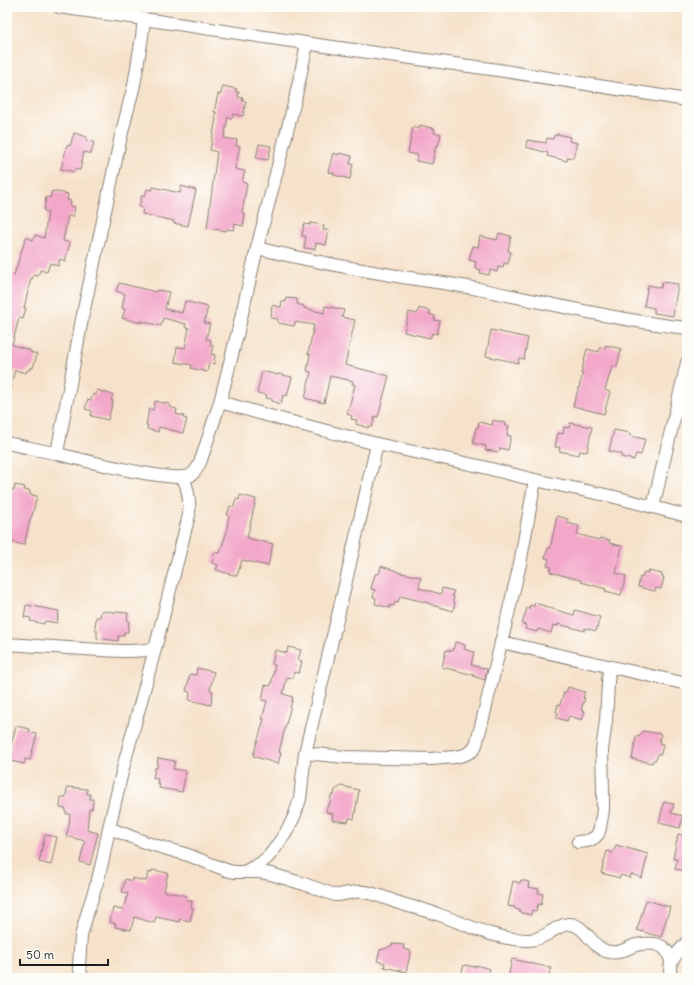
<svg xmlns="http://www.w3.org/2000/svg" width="694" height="985" font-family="Delius,sans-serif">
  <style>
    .building { fill: #f3a8ca }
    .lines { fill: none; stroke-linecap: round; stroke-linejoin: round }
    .street-casing { stroke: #897f74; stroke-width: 14 }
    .street { stroke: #fff; stroke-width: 12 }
  </style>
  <rect width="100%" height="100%" fill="#fdfcf7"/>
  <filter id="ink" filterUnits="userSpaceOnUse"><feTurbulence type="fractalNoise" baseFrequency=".025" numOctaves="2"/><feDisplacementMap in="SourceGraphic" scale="8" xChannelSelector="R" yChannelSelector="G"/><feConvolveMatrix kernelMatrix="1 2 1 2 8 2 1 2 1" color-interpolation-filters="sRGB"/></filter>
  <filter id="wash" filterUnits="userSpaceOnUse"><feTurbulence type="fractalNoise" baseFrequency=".012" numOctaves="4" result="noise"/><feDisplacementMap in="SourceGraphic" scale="16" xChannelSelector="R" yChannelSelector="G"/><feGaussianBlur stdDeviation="0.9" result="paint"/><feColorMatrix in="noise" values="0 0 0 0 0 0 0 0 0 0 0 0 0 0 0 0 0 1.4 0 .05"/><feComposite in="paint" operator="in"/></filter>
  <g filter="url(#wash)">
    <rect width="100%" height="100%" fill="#f6e2cb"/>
    <g id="blocks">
      <g class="building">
        <polygon points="223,86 237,89 236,92 239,92 238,97 243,98 242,101 246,101 243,116 233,114 232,118 228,117 224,138 237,140 236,146 240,146 235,169 245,171 242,182 247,184 242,213 245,214 243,226 235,224 234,230 227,229 226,231 207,228 217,152 210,150 216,119 215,118 216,112 214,112 218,94 221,94"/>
        <polygon points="420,125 435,129 434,133 441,134 438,146 436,145 432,164 416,161 418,155 408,153 413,127 419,129"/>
        <polygon points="74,133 87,137 86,141 94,142 91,154 84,152 80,170 75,169 74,172 61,169 67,145 70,146"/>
        <polygon points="557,134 570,137 569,141 577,143 573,158 568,157 567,161 547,156 548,153 526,147 527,140 546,143 547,138 553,139 554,135 556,136"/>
        <polygon points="259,144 271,146 268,160 256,158"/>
        <polygon points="333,153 339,155 339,153 352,156 350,164 353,164 350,179 334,175 334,173 328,172"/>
        <polygon points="181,186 196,190 188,226 173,223 174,221 142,214 143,208 139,207 142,195 145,196 147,189 152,190 153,187 180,193"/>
        <polygon points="52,191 68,194 67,200 71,201 70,206 75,207 73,217 68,216 63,241 70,243 65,261 60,259 58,266 50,263 47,272 40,270 38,276 34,275 32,279 31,278 24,308 26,308 23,319 19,318 12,345 30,350 30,352 37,354 33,368 30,367 30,370 27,370 26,373 15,370 10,388 7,388 7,274 14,275 26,237 33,240 35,235 44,238 48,212 44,211 46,197 50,198"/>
        <polygon points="310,223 324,225 323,230 329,230 326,245 316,243 315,249 304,248 306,236 302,236 304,224 310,225"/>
        <polygon points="499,233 511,236 508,251 511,252 508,264 504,263 503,268 498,267 497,272 490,270 489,275 480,273 481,270 475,268 476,262 469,260 473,246 478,247 480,236 497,240"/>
        <polygon points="662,282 678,284 673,316 654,313 654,308 644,306 648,285 661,288"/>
        <polygon points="119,283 156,292 157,290 169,292 165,309 182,313 185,301 208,307 204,323 210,324 206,339 211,340 210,345 213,345 211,354 215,355 214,364 209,363 207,372 191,368 192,365 175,362 177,347 185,348 189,328 185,327 186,324 163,318 161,326 141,321 141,323 122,318 125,309 122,308 125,294 116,291"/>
        <polygon points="286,298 297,299 297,304 304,306 304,308 324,313 325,306 344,310 342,317 355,320 345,365 389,376 378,417 375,416 372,427 368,426 368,428 356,424 357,420 351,419 352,416 347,414 355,385 352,384 353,381 330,376 324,403 305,398 311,372 307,371 310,354 308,354 314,325 295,322 294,326 278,323 278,319 271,318 272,305 281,307 282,301 286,302"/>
        <polygon points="419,308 430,311 429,314 435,316 434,320 440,321 437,334 432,333 430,338 404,332 409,312 417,314"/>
        <polygon points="491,330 528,338 524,359 519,358 518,363 486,356"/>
        <polygon points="606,345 621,349 617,367 613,366 612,371 611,370 605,390 610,392 604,414 573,406 583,374 581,374 587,349 599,352 600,347 605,348"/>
        <polygon points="262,371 278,375 278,374 292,377 287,396 283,395 281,404 272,401 272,399 266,398 267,395 257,393"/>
        <polygon points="97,390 113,395 111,400 113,401 108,420 91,416 92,411 85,409 88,399 91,400 93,394 96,395"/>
        <polygon points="155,401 170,404 169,407 177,409 176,414 184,416 183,418 187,419 183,433 159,427 158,432 147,429 148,425 146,425 149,409 153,410"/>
        <polygon points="493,420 506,423 505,426 509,426 507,435 511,436 508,450 500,448 499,452 485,450 486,446 473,443 476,427 478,428 479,422 492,425"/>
        <polygon points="570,423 592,427 587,452 580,451 579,455 559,451 560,447 555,447 558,433 563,434 564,427 569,428"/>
        <polygon points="614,430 630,433 630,436 645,439 641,455 636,454 634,460 621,457 622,454 609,451"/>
        <polygon points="15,485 25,487 24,490 30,491 30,495 37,496 32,516 31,516 24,545 7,541 7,488 14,490"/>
        <polygon points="240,495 256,499 247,538 273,544 268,566 242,560 237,576 216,570 218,565 212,563 215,552 220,553 228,528 227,528 229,515 227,515 230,506 234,507 236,499 239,500"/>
        <polygon points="557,516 568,519 567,523 579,526 577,534 599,540 600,538 610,540 609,543 622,546 616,573 626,576 621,595 605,591 606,589 581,582 581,580 550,572 551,567 547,566 549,559 545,558 548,548 550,549"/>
        <polygon points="381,566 397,571 397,572 421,577 419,588 441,594 442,588 454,591 452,596 454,596 453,601 455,602 453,611 429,604 429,603 400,596 398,603 395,602 394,606 390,605 390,608 375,604 376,598 373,597 375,590 371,589 375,574 379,574"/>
        <polygon points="648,571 662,574 662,577 664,577 661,589 656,588 655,591 638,587 640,577 642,578 644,572 648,573"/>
        <polygon points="535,603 545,606 545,607 574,615 575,610 600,617 596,631 585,628 585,631 558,624 558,626 553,625 551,633 538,629 537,632 525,629 526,625 522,624 527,608 529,609 530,605 534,606"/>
        <polygon points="26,605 59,611 57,623 45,621 44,624 30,621 31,618 24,617"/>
        <polygon points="101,611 128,613 127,621 129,621 128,632 124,632 124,636 118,636 118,641 97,638 97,630 95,629 96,617 100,617"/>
        <polygon points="455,642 465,645 464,649 474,652 471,665 487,669 485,680 473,676 474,675 442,667 446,650 453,651"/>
        <polygon points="288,647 301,650 298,660 302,661 299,673 294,672 293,678 287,677 283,694 293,697 279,752 281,753 278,764 253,756 264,719 262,719 267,701 262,700 265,685 271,686 275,665 272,664 275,650 287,653"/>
        <polygon points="197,668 214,672 210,690 213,691 211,705 189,700 190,692 186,691 190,674 196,675"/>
        <polygon points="568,687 585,692 583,698 585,698 581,710 585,711 582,720 569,716 567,721 556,718 558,713 556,712 558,704 560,705 564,692 566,692"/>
        <polygon points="16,726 30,729 29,732 37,734 30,760 25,759 24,764 7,760"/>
        <polygon points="643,731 661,734 659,743 663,744 661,754 658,754 656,760 653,760 652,763 632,759 636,737 640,736"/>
        <polygon points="158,758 175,761 173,769 186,771 182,792 159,788 160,783 157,783 158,779 153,778 155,768 157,768"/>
        <polygon points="341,786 359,790 354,819 349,818 348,822 332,820 333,814 326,812 328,804 330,804 331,795 334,795 335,790"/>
        <polygon points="67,787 87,789 87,794 90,794 90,799 93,799 92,809 89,809 87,830 98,833 90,865 80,862 85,841 66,836 69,826 70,814 66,814 66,809 60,808 61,797 66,797"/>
        <polygon points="664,802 674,804 671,813 683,816 680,828 659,823"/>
        <polygon points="678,834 687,836 687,871 675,869 677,859 673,859"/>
        <polygon points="45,835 57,837 51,865 39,862"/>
        <polygon points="616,845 648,854 642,878 631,874 630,878 621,875 620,878 601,873 607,851 613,853"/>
        <polygon points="152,870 168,873 164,891 187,896 186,900 192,901 191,907 193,908 190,921 180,919 179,922 156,917 154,923 134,917 131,930 115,927 116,924 110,922 113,908 123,910 128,893 122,892 125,879 132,881 132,878 146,881 148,872 151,873"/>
        <polygon points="521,880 529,882 528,887 539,889 538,893 543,894 541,905 538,904 536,911 532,910 531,915 519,912 520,910 515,909 515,907 508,906 513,881 520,883"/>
        <polygon points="646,900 670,907 661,937 637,930"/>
        <polygon points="393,944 404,945 403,949 411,951 406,972 384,967 385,963 377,961 380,950 387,948"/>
        <polygon points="512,959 551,968 548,978 508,978"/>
        <polygon points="464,965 475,967 476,965 490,969 487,978 460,978"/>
      </g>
    </g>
  </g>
  <g filter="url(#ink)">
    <use href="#blocks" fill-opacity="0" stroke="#897f74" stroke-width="1"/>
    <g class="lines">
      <defs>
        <g id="street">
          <polyline points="59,7 144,19 325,46 498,70 687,100"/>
          <path d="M257 248C305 260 354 269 403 277 428 281 453 284 478 289 548 303 616 320 687 328"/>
          <polyline points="220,402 284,420 377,444 479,466 535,480 615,497 687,516"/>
          <path d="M7 443C24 447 41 450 58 454 79 459 175 484 191 475 196 472 199 465 201 460L220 402 238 331 257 248 295 100 307 44"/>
          <polyline points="57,453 83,314 121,136 134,85 142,37 144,19"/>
          <polyline points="653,507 687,363"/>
          <polyline points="501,642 687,684"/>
          <path d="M7 644C33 646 59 647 84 649 110 650 129 653 155 649"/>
          <polyline points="305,753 345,757 431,759 455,757 464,755 472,751 476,745 483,718 520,564 535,480"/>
          <path d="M109 828 147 843 188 855 226 870 234 872H259L271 874 304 884 335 895C345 895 354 890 365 892 376 894 386 898 396 902 411 907 426 910 440 915 468 925 496 940 527 940 536 940 545 936 552 931 558 928 563 924 569 924 586 924 592 950 610 952 620 954 627 948 636 945 645 943 658 942 665 949 668 952 670 958 671 962"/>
          <polyline points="578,842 587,841 594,838 598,834 600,828 603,810 603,790 602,750 606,721 609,666"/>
          <polyline points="246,871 261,863 268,857 273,851 285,834 294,817 300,799 305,753 341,603 377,444"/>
          <path d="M83 978 81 974 79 965 81 936 87 914 98 879 103 859 109 828 123 768 155 649 189 515C190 501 189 490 183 477"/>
          <path d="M672 978C665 963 678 953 687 942"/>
        </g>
      </defs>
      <use href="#street" class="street-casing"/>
      <use href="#street" class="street"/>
    </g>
  </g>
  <rect width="694" height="985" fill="none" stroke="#fdfcf7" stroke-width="24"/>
  <path d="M20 959v6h88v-6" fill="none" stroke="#1c1c1c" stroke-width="2"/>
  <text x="26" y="959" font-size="12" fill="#1c1c1c" stroke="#fdfcf7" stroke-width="3" paint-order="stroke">50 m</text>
</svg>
